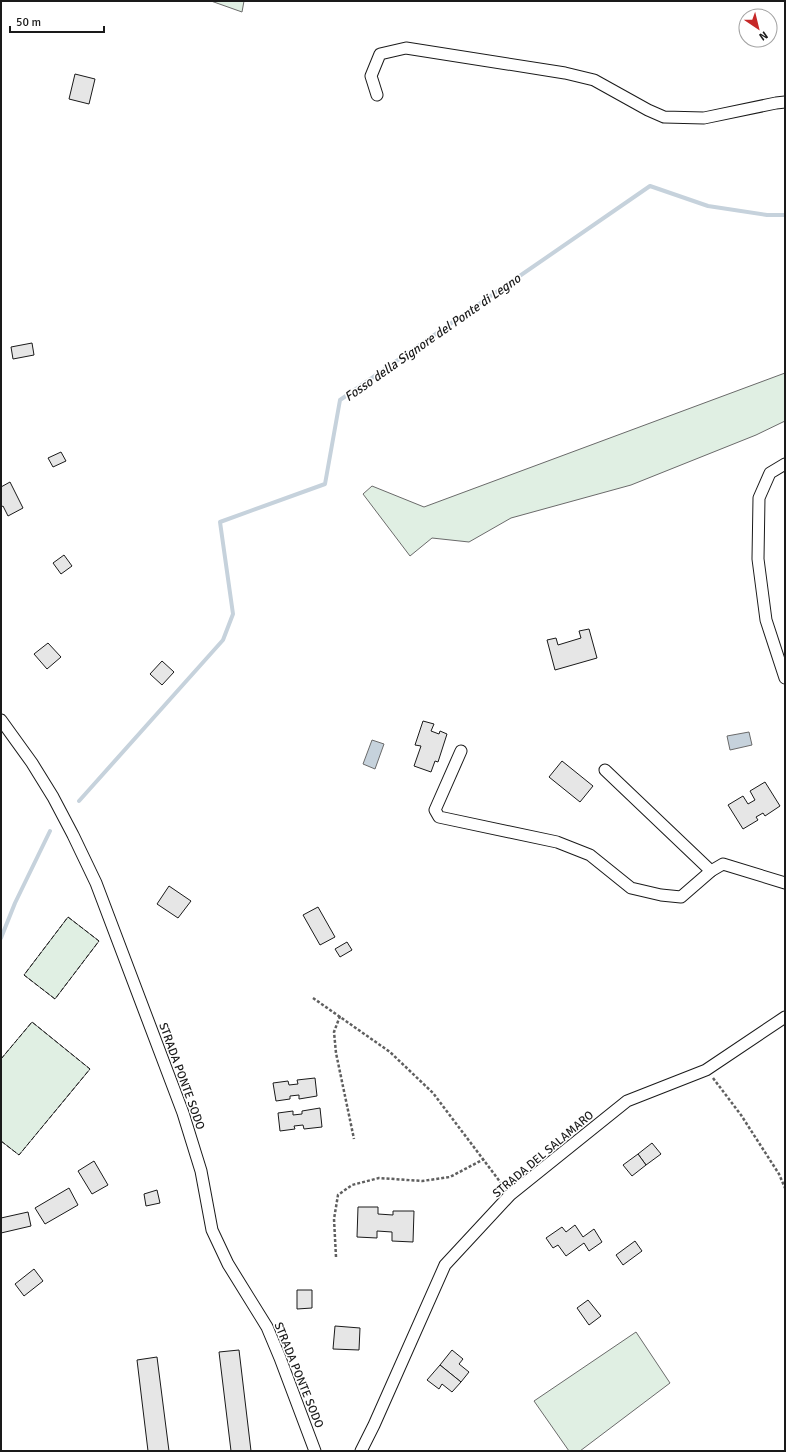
<svg xmlns="http://www.w3.org/2000/svg" width="786" height="1452" font-family="Signika,sans-serif">
  <style>
    .green { fill: #e0efe3; stroke: #6a6a6a }
    .water { fill: #c6d2dc; stroke: #6a6a6a }
    .lines { fill: none; stroke-linecap: round; stroke-linejoin: round }
    .stream { stroke: #c6d2dc; stroke-width: 4 }
    .building { fill: #e6e6e6; stroke: #1a1a1a }
    .minor-casing { stroke: #1a1a1a; stroke-width: 13 }
    .path { stroke: #5f5f5f; stroke-width: 2.5; stroke-dasharray: 3 2; stroke-linecap: butt }
    .minor { stroke: #fff; stroke-width: 11 }
    .fence { stroke: #1a1a1a; stroke-width: 1; stroke-dasharray: 5 2; stroke-linecap: butt }
    .labels { text-anchor: middle; stroke-width: 3; stroke-linejoin: round; paint-order: stroke }
    .street-label { font-size: 12px; fill: #1a1a1a; stroke: #fff }
    .water-label { font-size: 13px; font-style: italic; fill: #1a1a1a; stroke: #fff }
  </style>
  <rect width="100%" height="100%" fill="#fff"/>
  <g class="green">
    <polygon points="211,1 244,1 242,12"/>
    <polygon points="785,373 785,421 756,435 631,485 511,518 469,542 432,538 410,556 363,494 372,486 424,507"/>
    <polygon points="68,917 99,941 55,999 24,975"/>
    <polygon points="32,1022 90,1069 19,1155 1,1141 1,1059"/>
    <polygon points="636,1332 670,1383 580,1451 569,1451 534,1401"/>
  </g>
  <g class="water">
    <polygon points="749,732 752,745 730,750 727,736"/>
    <polygon points="372,740 384,744 375,769 363,764"/>
  </g>
  <g class="lines">
    <g class="stream">
      <polyline points="79,801 223,640 233,614 220,522 325,484 340,400 650,186 708,206 767,215 785,215"/>
      <polyline points="1,938 15,903 50,831"/>
    </g>
  </g>
  <g class="building">
    <polygon points="75,74 95,79 89,104 69,99"/>
    <polygon points="32,343 34,355 13,359 11,347"/>
    <polygon points="61,452 66,461 53,467 48,458"/>
    <polygon points="10,482 23,508 8,516 3,506 1,507 1,487"/>
    <polygon points="64,555 72,566 61,574 53,563"/>
    <polygon points="589,629 597,658 555,670 547,640 556,638 558,645 581,638 579,631"/>
    <polygon points="48,643 61,657 47,669 34,654"/>
    <polygon points="162,661 174,672 162,685 150,674"/>
    <polygon points="423,721 434,724 431,731 439,734 440,731 447,734 438,762 435,761 431,772 414,766 421,746 415,745"/>
    <polygon points="562,761 593,786 580,802 549,777"/>
    <polygon points="765,782 780,806 765,816 763,813 756,817 758,820 743,829 728,805 743,796 748,804 755,800 750,791"/>
    <polygon points="169,886 191,901 178,918 157,904"/>
    <polygon points="318,907 335,937 320,945 303,915"/>
    <polygon points="347,942 352,950 340,957 335,949"/>
    <polygon points="315,1078 317,1096 299,1099 299,1095 290,1096 290,1099 276,1101 273,1083 288,1081 289,1085 298,1084 297,1080"/>
    <polygon points="320,1108 322,1127 304,1129 303,1125 294,1126 295,1129 280,1131 278,1113 293,1111 293,1115 302,1114 302,1111"/>
    <polygon points="652,1143 661,1154 646,1165 638,1154"/>
    <polygon points="638,1154 646,1165 632,1176 623,1165"/>
    <polygon points="94,1161 108,1185 92,1194 78,1171"/>
    <polygon points="69,1188 78,1205 45,1224 35,1208"/>
    <polygon points="157,1190 160,1203 146,1206 144,1194"/>
    <polygon points="358,1207 378,1207 378,1214 393,1215 393,1211 414,1211 413,1242 392,1241 392,1232 377,1231 377,1238 357,1237"/>
    <polygon points="28,1212 31,1226 1,1233 1,1218"/>
    <polygon points="575,1225 583,1237 594,1229 602,1242 589,1251 584,1243 566,1256 558,1245 553,1248 546,1238 562,1227 566,1232"/>
    <polygon points="635,1241 642,1251 623,1265 616,1255"/>
    <polygon points="34,1269 43,1281 24,1296 15,1284"/>
    <polygon points="297,1290 312,1290 312,1308 297,1309"/>
    <polygon points="588,1300 601,1316 589,1325 577,1308"/>
    <polygon points="335,1326 360,1328 359,1350 333,1349"/>
    <polygon points="239,1350 251,1451 231,1451 219,1352"/>
    <polygon points="452,1350 463,1359 459,1364 469,1372 461,1382 440,1365"/>
    <polygon points="157,1357 169,1451 148,1451 137,1360"/>
    <polygon points="440,1365 461,1382 452,1392 442,1384 439,1389 427,1380"/>
  </g>
  <g class="lines">
    <defs>
      <g id="minor">
        <polyline points="377,95 371,76 380,54 406,48 565,73 594,80 648,110 664,117 704,118 776,103 785,102"/>
        <polyline points="785,464 770,473 759,498 758,559 766,620 785,678"/>
        <polyline points="1,720 32,763 53,797 73,835 96,883 183,1113 201,1171 212,1230 228,1264 267,1327 280,1358 315,1451"/>
        <polyline points="461,751 435,810 439,817 557,842 590,855 631,888 661,895 681,897 711,871 723,864 785,883"/>
        <polyline points="605,770 711,871"/>
        <polyline points="361,1451 374,1425 445,1265 510,1195 627,1101 706,1070 785,1017"/>
      </g>
    </defs>
    <use href="#minor" class="minor-casing"/>
    <g class="path">
      <polyline points="313,998 390,1052 433,1093 504,1187"/>
      <polyline points="340,1016 334,1032 336,1053 354,1139"/>
      <polyline points="713,1078 741,1115 779,1174 785,1188"/>
      <polyline points="336,1257 334,1219 338,1195 352,1185 379,1178 422,1181 450,1177 484,1159"/>
    </g>
    <use href="#minor" class="minor"/>
    <g class="fence">
      <polygon points="68,917 99,941 55,999 24,975"/>
      <polyline points="1,1059 32,1022 90,1069 19,1155 1,1141"/>
    </g>
  </g>
  <g class="labels">
    <g class="street-label">
      <text transform="translate(182 1076) rotate(70)" y="4">STRADA PONTE SODO</text>
      <text transform="translate(543 1154) rotate(-40)" y="4">STRADA DEL SALAMARO</text>
      <text transform="translate(299 1375) rotate(68)" y="4">STRADA PONTE SODO</text>
    </g>
    <g class="water-label">
      <text transform="translate(432 337) rotate(-35)" y="5">Fosso della Signore del Ponte di Legno</text>
    </g>
  </g>
  <rect width="786" height="1452" fill="none" stroke="#1a1a1a" stroke-width="4"/>
  <g transform="translate(758 28) rotate(145)"><circle r="19" fill="#ffffff" stroke="#a3a3a3"/>
  <path d="M0-3L7 15L0 10L-7 15Z" fill="#c62828"/>
  <text y="-6" font-size="11" font-weight="bold" text-anchor="middle" fill="#1a1a1a">N</text>
  </g>
  <path d="M10 26v6h94v-6" fill="none" stroke="#1a1a1a" stroke-width="2"/>
  <text x="16" y="26" font-size="12" fill="#1a1a1a" stroke="#ffffff" stroke-width="3" paint-order="stroke">50 m</text>
</svg>
